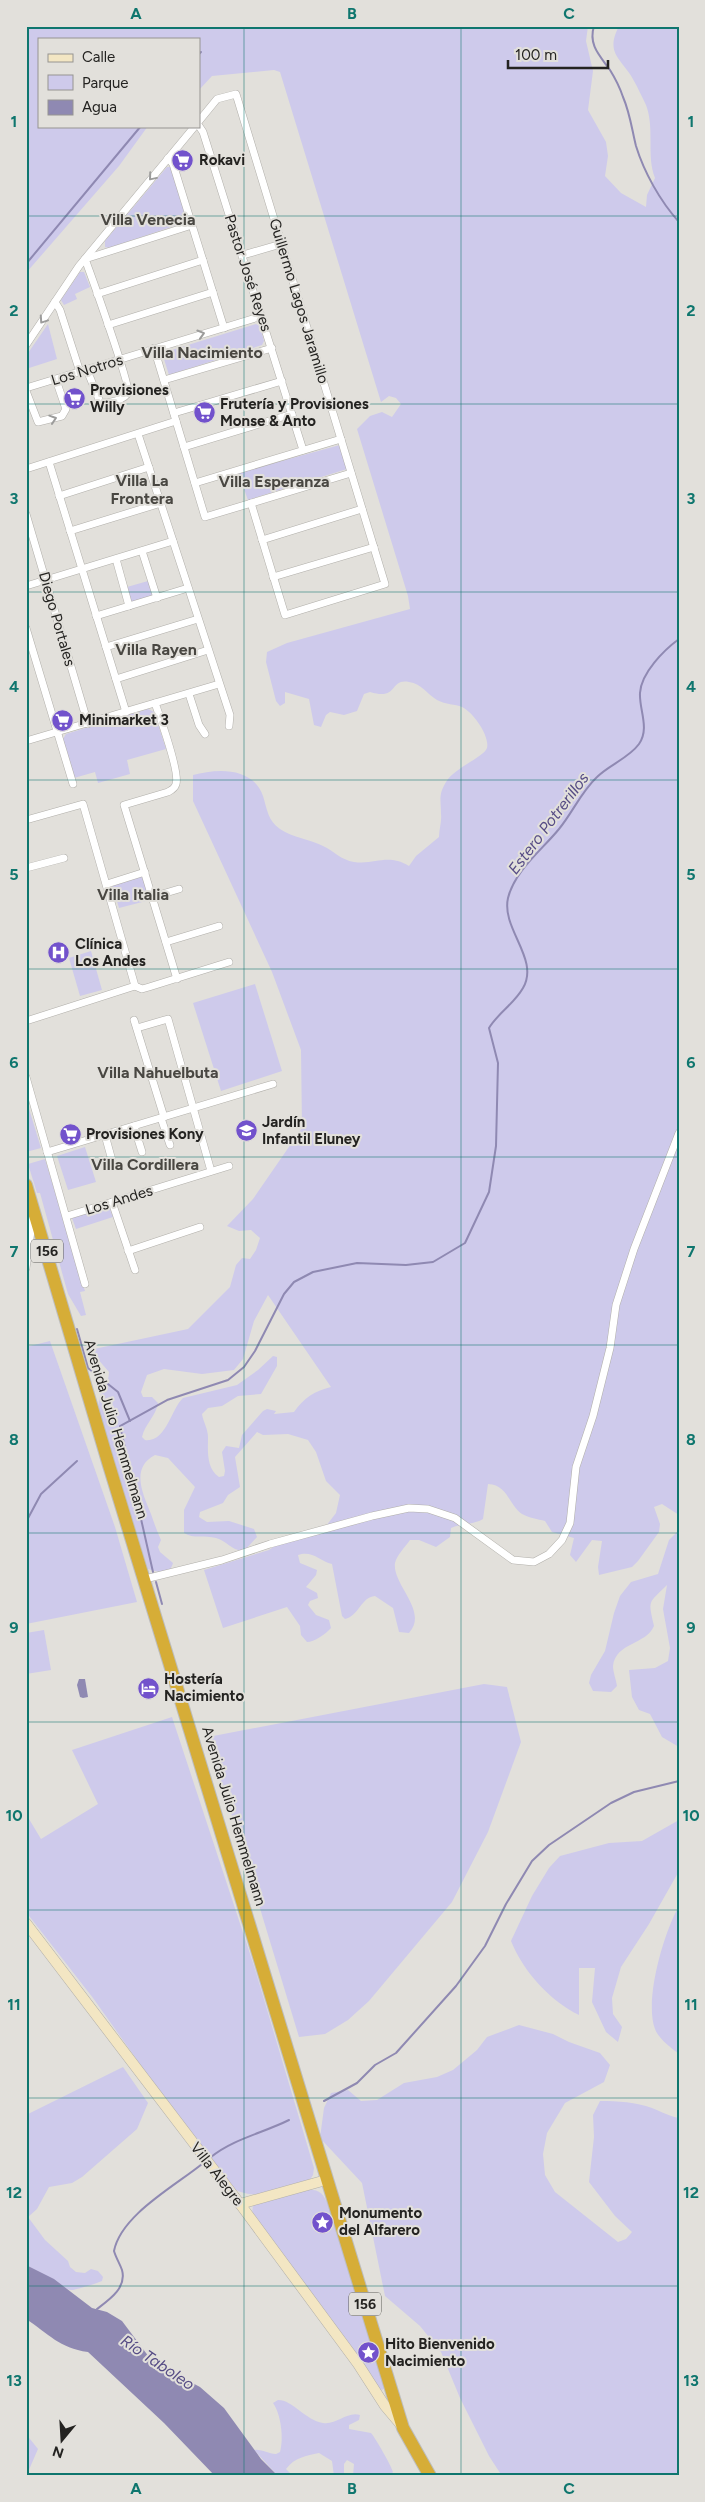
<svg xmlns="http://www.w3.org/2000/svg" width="705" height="2502" font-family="Figtree,sans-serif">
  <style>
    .green { fill: #cecaeb; fill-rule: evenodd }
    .water { fill: #8f89b2 }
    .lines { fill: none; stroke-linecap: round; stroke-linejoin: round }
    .stream { stroke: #8f89b2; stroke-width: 2 }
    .street-casing { stroke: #b1afaa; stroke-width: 8 }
    .secondary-casing { stroke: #b1afaa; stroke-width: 11 }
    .highway-casing { stroke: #bdbdbc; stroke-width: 14 }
    .street { stroke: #fff; stroke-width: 7 }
    .secondary { stroke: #f3e6c3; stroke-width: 10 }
    .highway { stroke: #d6ad37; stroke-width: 12 }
    .oneway { stroke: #9c9c9b }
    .grid { fill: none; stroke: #0f766e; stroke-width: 1; stroke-opacity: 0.55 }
    .labels { text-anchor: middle; stroke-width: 4; stroke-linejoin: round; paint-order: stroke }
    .shield { fill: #e2e0db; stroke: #5d5c59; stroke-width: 1 }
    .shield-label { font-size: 14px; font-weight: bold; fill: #242321 }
    .poi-label { font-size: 15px; font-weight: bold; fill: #242321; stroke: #e2e0db; text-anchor: start }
    .street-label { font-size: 15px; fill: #242321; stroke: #e2e0db }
    .neighbourhood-label { font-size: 16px; font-weight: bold; fill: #494742; stroke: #e2e0db }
    .water-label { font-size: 16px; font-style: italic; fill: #564c85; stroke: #e2e0db }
    .neatline { fill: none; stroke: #0f766e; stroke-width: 2 }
    .grid-label { font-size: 16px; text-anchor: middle; font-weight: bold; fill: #0f766e }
  </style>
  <rect width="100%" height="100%" fill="#e2e0db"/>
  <g class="green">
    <path d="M26 26H588L586 41 593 71 588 110 606 142 608 156 605 176 621 193 646 207 647 195 655 178C646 155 655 129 646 105 642 97 638 88 634 81 623 59 604 55 619 26H679V1515L662 1504 654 1507 660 1524 659 1532 638 1561 632 1567 599 1575 598 1567 602 1541 592 1540 576 1562 570 1555 574 1538 552 1532 545 1521C538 1519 529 1518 522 1514 508 1504 508 1485 488 1484L483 1519C473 1525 462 1523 451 1528L450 1537 436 1547 419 1540H410C405 1547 397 1555 395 1563 392 1585 429 1611 409 1633L399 1632 393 1608 375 1596C361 1597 359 1616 345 1619L342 1616 332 1564C320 1561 312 1550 298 1555L300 1563 317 1570 316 1575 306 1587 317 1593 318 1598 310 1601 308 1605 316 1615 329 1620 331 1628C326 1634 314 1642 307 1642L301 1635 300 1626 287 1607 223 1628 204 1570 269 1550 279 1543 326 1526 336 1513 340 1495 326 1481 316 1452 308 1440 288 1434 263 1435 257 1432 235 1457 240 1487 228 1495 223 1503 200 1512 199 1517 207 1522 229 1521 254 1529 257 1537 245 1550C234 1553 227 1541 216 1538 205 1535 193 1539 184 1533V1510L195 1487 168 1458 155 1455C130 1468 143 1494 151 1514 154 1523 157 1531 161 1540L158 1547 160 1552 173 1563C170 1576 157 1572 148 1569L99 1410C96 1392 109 1386 109 1372L96 1357 94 1349 188 1329 230 1287 236 1265 242 1258 250 1259 256 1250 260 1238 251 1230 239 1231 227 1226 253 1199 302 1128 301 1050 272 972 193 801V775C218 768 253 767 263 796 267 809 268 821 280 829 293 838 310 839 323 846 334 851 341 860 354 862 376 865 387 853 409 866L416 856 439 837C439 830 442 821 441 814 441 800 438 795 446 782 454 768 484 757 487 748 490 736 473 712 462 707 455 704 446 705 437 700 427 694 422 684 409 682 389 678 399 701 370 692L364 694 357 711 344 715 330 712 326 715 321 727 314 725 309 699 285 692V703L280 706 276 701 266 662 267 652 287 643 410 609 408 596 357 429 370 416 382 412 392 417 401 404 396 398 389 396 381 402 280 72 274 70 212 76 199 90V39H39V126H148L119 166 26 273ZM268 1295 331 1387C314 1391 304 1398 294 1412L274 1414 276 1411 267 1409 263 1411 242 1435 239 1448 226 1446 222 1452 225 1471 224 1476 219 1477C206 1468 208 1451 208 1437 208 1429 203 1421 202 1414L208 1408 222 1406 238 1396 261 1394 277 1366V1357L273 1356 258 1370 237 1385 183 1398C171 1409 166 1443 145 1440L142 1437C145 1424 156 1416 158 1403L152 1397H143L141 1392 147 1375 164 1369 202 1374 234 1370 243 1359 254 1321Z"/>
    <polygon points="167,167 171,167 187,219 186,222 109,248 105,247 105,241"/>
    <polygon points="80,272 84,272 90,287 75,294 77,299 64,305 61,300"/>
    <polygon points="48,324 57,359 26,369 26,356"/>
    <polygon points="256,324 260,326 264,341 262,345 169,375 162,353"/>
    <polygon points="340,445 347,469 248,500 238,473"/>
    <polygon points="148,581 153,596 131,602 127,587"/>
    <polygon points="148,709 154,712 166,749 127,760 130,774 98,783 95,772 74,778 63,739 66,734"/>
    <polygon points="143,875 150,900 119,908 112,884"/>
    <polygon points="91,951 102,990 80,996 69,958"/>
    <polygon points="255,984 282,1071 221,1091 193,1003"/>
    <polygon points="26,1099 41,1148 26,1152"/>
    <polygon points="85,1147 96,1182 68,1190 57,1156"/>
    <polygon points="45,1159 85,1291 80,1292 86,1315 81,1316 68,1294 40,1193 37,1193 28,1164"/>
    <polygon points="109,1207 113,1217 76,1229 72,1218"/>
    <polygon points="50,1341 115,1527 137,1602 26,1624 26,1347"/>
    <path d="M679 1530V1747L662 1737 650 1714 639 1710 632 1697 629 1670 655 1668 668 1661 670 1648 663 1609 667 1585C648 1604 648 1599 654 1626 646 1645 616 1642 613 1666 613 1672 616 1679 617 1686L611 1692 593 1691 589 1683 591 1675 605 1651 614 1613 620 1596 631 1582 658 1574 669 1540Z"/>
    <polygon points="44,1630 51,1670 26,1674 26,1633"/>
    <polygon points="484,1684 507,1687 521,1742 488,1832 452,1902 369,2001 348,2020 325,2034 299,2037 208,1737"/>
    <path d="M172 1717 255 1969 314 2168 313 2175 309 2181C278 2190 250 2206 223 2181L93 1998 26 1912V1814L41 1839 98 1804 72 1750Z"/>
    <path d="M679 1820V1871L649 1924 621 1967 612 1998 613 2014 622 2027 618 2042 606 2032 592 2002 595 1968H579V2015C550 2001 523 1971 511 1941L532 1896 549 1868 560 1856 609 1843 642 1841Z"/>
    <path d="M679 1906V2054C671 2048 658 2038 655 2029 644 2000 664 1932 679 1906Z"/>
    <path d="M519 2025 553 2034 569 2042 600 2053 610 2065 604 2082 565 2103 547 2133 543 2154 545 2175 555 2192 618 2242 626 2239 632 2232 615 2216 589 2182 594 2137 593 2115 600 2101C618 2101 636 2102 652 2108 662 2112 669 2116 679 2118V2476H502L489 2456 460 2398 441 2352 420 2326 385 2296 362 2183 320 2138 324 2108 331 2093 348 2090 361 2101 377 2100 404 2083 437 2077 453 2070 477 2050 487 2037Z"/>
    <path d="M123 2067 148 2103 137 2129 82 2177 72 2183 49 2187 37 2209 28 2217 45 2240 68 2261 70 2267 76 2272 85 2273 91 2269 98 2271 103 2277 102 2281C98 2283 75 2290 72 2290 67 2290 65 2287 61 2285 51 2277 38 2273 26 2265V2115Z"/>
    <path d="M306 2190C319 2189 323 2193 328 2205L386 2382V2387L382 2390 378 2388 252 2214 253 2205Z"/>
    <path d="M278 2400C293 2400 305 2420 323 2423 337 2425 347 2411 360 2415L359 2420 349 2425V2429L371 2433C376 2439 391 2465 393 2472L390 2476H353L354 2464 347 2460 344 2464V2476H334L332 2461 319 2453C306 2456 295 2457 286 2469L293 2476H278L254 2450C262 2449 268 2454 276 2454L280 2452C284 2439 281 2414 273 2403Z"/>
    <polygon points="26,2434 38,2449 28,2472 30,2476 26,2476"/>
  </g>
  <g class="water">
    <polygon points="79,1679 85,1679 88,1697 83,1698 80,1697 77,1685"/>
    <path d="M26 2265 54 2279 92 2308 107 2312 122 2321 149 2357 162 2367 200 2387 224 2408 261 2459 278 2476H215L164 2423 88 2352C59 2348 49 2334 26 2319Z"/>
  </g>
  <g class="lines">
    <g class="stream">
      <path d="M594 26C588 45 600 56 610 70 615 78 620 88 623 97 630 113 632 130 636 146 644 172 660 201 679 222"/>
      <polyline points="199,54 201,52"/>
      <polyline points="26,264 141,126"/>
      <polyline points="77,1329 88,1368 118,1392 130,1421"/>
      <polyline points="26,1522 41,1494 77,1461"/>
      <path d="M153 1572 120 1426 167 1400 228 1380 244 1367 255 1351 284 1294 294 1282 313 1272 357 1263 406 1265 433 1262 465 1243 489 1192 496 1146 498 1063 489 1028C498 1013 514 1004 523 988 540 959 501 929 508 898 515 870 542 850 559 829 573 812 581 792 597 777 609 765 629 758 639 744 650 728 639 710 640 693 641 673 664 650 679 639"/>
      <polyline points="156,1582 162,1604"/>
      <polyline points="324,2101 357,2083 375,2065 396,2053 456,1986 485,1946 506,1904 532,1861 549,1845 611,1803 634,1792 679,1781"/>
      <path d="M211 2157C233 2139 263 2133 289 2120"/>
      <path d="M97 2309C109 2300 127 2288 122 2270 120 2264 116 2258 114 2251 121 2215 175 2186 202 2164"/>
    </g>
    <defs>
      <g id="street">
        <polyline points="199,121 217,99 236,94 385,584 285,615 251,503"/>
        <polyline points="199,126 203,132 303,450"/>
        <polyline points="168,158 173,164 224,328"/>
        <polyline points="243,255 281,244"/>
        <polyline points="97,294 203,260"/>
        <polyline points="55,302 60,310 80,372"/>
        <polyline points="108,325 213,292"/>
        <polyline points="26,345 79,266 195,126"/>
        <polyline points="154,348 205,517 351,473"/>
        <path d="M87 370 100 402C107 404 126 400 128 392 130 384 91 275 85 259L192 225"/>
        <polyline points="164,380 272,348"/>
        <polyline points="26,388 262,316"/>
        <polyline points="26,391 38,422 62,416 66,409 56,380"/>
        <polyline points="174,413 282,381"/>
        <polyline points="138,434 230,715 229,726"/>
        <polyline points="184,447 292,414"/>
        <polyline points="49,462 126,712"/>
        <polyline points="26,469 176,421"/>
        <polyline points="195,483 341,439"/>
        <polyline points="59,496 149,467"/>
        <polyline points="26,514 88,724"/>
        <polyline points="70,531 161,503"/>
        <polyline points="262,540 362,509"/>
        <polyline points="142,551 157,598"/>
        <polyline points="116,559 129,606"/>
        <polyline points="273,577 374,547"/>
        <polyline points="26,586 173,541"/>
        <polyline points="96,616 188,588"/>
        <polyline points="26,628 73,784"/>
        <polyline points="106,647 198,619"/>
        <polyline points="116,679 208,650"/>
        <polyline points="189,694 199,725 205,734"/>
        <path d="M155 703C160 717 180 773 176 784 175 788 172 790 168 792L124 805 177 979"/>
        <polyline points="26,741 219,684"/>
        <polyline points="26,820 83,804 135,986"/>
        <polyline points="26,868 64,858"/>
        <polyline points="107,884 145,872"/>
        <polyline points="152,897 179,889"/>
        <polyline points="166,942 219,926"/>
        <polyline points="135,986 142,989 149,987 229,962"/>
        <polyline points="134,1020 164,1117"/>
        <polyline points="26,1021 135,986"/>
        <polyline points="137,1028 168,1019 211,1171"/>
        <polyline points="26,1077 85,1284"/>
        <polyline points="161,1118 170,1145"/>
        <polyline points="134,1126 142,1152"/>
        <polyline points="105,1135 113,1164"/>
        <polyline points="47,1152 273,1084"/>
        <polyline points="112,1202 135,1270"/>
        <polyline points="67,1216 229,1166"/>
        <polyline points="128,1251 200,1227"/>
        <polyline points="26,1268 33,1216"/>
        <polyline points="145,1579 222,1560 270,1544 372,1516 409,1508 428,1509 455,1518 513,1560 534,1562 549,1554 562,1540 570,1523 576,1467 593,1416 610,1348 616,1305 634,1249 679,1133"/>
      </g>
      <g id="secondary">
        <polyline points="26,1923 240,2204 358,2364 385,2406 401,2425"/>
        <polyline points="240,2204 326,2180"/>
      </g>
      <polyline id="highway" points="26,1185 108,1462 403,2428 430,2476"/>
    </defs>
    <use href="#street" class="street-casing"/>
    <use href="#secondary" class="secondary-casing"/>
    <use href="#highway" class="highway-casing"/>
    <use href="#street" class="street"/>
    <use href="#secondary" class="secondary"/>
    <use href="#highway" class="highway"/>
  </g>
  <defs><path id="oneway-chevron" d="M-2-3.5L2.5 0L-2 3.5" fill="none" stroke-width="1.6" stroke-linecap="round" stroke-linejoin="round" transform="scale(1.25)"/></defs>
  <g class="oneway">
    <use href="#oneway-chevron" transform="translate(152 177) rotate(130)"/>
    <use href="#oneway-chevron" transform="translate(43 320) rotate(124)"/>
    <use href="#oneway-chevron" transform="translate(201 334) rotate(-17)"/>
    <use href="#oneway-chevron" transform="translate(53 419) rotate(-18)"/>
  </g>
  <path class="grid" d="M244 26V2476M461 26V2476M26 216H679M26 404H679M26 592H679M26 780H679M26 969H679M26 1157H679M26 1345H679M26 1533H679M26 1722H679M26 1910H679M26 2098H679M26 2286H679"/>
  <defs>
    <symbol id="supermarket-disc" viewBox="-11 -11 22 22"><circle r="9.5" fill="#7252cc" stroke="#e2e0db"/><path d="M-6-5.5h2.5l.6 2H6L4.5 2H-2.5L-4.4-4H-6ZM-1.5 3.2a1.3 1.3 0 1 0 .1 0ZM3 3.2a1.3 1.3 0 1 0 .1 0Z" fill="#fff"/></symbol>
    <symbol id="hospital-disc" viewBox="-11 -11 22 22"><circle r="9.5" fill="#7252cc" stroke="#e2e0db"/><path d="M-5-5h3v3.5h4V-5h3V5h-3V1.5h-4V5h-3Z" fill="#fff"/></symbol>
    <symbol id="school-disc" viewBox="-11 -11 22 22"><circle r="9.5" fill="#7252cc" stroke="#e2e0db"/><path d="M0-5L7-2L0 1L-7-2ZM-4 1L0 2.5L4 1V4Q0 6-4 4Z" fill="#fff"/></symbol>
    <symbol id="hotel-disc" viewBox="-11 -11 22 22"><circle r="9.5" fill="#7252cc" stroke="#e2e0db"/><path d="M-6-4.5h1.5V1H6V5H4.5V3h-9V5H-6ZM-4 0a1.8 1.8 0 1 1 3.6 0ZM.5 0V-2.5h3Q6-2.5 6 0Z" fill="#fff"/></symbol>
    <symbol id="sight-disc" viewBox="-11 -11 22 22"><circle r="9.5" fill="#7252cc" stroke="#e2e0db"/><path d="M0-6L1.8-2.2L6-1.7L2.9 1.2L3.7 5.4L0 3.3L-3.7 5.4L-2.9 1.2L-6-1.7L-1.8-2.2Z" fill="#fff"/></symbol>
  </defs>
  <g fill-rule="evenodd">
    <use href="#supermarket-disc" x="170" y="148" width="25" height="25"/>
    <use href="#supermarket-disc" x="62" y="386" width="25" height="25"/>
    <use href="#supermarket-disc" x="192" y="400" width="25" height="25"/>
    <use href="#supermarket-disc" x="50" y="708" width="25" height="25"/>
    <use href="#hospital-disc" x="46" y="940" width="25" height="25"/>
    <use href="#school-disc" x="234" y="1118" width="25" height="25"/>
    <use href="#supermarket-disc" x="58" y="1122" width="25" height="25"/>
    <use href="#hotel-disc" x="136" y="1676" width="25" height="25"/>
    <use href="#sight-disc" x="310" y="2210" width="25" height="25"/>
    <use href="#sight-disc" x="356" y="2340" width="25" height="25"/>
  </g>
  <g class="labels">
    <g class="shield">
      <rect x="31" y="1239.5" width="32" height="23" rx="4"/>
      <rect x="349" y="2292.5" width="32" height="23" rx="4"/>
    </g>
    <g class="shield-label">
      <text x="47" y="1256">156</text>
      <text x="365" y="2309">156</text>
    </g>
    <g class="poi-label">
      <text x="199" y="165">Rokavi</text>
      <text x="90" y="395">Provisiones<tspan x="90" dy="17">Willy</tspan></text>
      <text x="220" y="409">Frutería y Provisiones<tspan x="220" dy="17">Monse &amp; Anto</tspan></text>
      <text x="79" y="725">Minimarket 3</text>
      <text x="75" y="949">Clínica<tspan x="75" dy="17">Los Andes</tspan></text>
      <text x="262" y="1127">Jardín<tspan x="262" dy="17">Infantil Eluney</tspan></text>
      <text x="86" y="1139">Provisiones Kony</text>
      <text x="164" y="1684">Hostería<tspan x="164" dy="17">Nacimiento</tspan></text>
      <text x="339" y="2218">Monumento<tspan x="339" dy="17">del Alfarero</tspan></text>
      <text x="385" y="2349">Hito Bienvenido<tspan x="385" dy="17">Nacimiento</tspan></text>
    </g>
    <g class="street-label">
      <text transform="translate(248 273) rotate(72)" y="5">Pastor José Reyes</text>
      <text transform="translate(299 301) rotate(73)" y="5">Guillermo Lagos Jaramillo</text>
      <text transform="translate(87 370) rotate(-17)" y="5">Los Notros</text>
      <text transform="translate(57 619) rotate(74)" y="5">Diego Portales</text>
      <text transform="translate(119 1200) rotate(-17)" y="5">Los Andes</text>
      <text transform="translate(116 1429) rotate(73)" y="5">Avenida Julio Hemmelmann</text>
      <text transform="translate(234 1816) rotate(73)" y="5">Avenida Julio Hemmelmann</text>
      <text transform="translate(217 2174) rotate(52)" y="5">Villa Alegre</text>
    </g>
    <g class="neighbourhood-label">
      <text x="148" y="225">Villa Venecia</text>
      <text x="202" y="358">Villa Nacimiento</text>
      <text x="142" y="486">Villa La<tspan x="142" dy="18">Frontera</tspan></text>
      <text x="274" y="487">Villa Esperanza</text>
      <text x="156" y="655">Villa Rayen</text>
      <text x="133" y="900">Villa Italia</text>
      <text x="158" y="1078">Villa Nahuelbuta</text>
      <text x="145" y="1170">Villa Cordillera</text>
    </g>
    <g class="water-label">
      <text transform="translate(548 823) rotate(-53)" y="6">Estero Potrerillos</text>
      <text transform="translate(158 2362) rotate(34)" y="6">Río Taboleo</text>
    </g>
  </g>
  <rect width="705" height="2502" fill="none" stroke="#e2e0db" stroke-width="55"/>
  <rect x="38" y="38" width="162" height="90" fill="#e2e0db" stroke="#969491"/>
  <rect x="48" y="54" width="25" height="8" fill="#f3e6c3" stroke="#969491"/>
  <text x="82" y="62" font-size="15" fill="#242321">Calle</text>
  <rect x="48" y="75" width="25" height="15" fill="#cecaeb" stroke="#969491"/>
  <text x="82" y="88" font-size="15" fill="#242321">Parque</text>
  <rect x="48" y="100" width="25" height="15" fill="#8f89b2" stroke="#969491"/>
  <text x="82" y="112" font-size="15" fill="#242321">Agua</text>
  <g transform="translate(62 2440) rotate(198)" stroke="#e2e0db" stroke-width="4" paint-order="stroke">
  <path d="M0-4L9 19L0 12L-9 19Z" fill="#242321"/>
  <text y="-8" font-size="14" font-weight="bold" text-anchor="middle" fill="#242321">N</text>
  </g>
  <path d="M508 60v8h100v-8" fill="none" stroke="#242321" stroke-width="2.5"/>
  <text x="515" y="60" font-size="15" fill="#242321" stroke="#e2e0db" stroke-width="4" paint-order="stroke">100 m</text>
  <rect x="28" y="28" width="650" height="2446" class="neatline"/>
  <g class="grid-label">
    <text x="136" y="19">A</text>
    <text x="352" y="19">B</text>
    <text x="569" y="19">C</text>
    <text x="14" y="127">1</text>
    <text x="691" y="127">1</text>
    <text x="14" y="316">2</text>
    <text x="691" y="316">2</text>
    <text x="14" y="504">3</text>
    <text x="691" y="504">3</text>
    <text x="14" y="692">4</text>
    <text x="691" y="692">4</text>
    <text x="14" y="880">5</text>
    <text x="691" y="880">5</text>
    <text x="14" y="1068">6</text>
    <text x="691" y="1068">6</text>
    <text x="14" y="1257">7</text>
    <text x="691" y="1257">7</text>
    <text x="14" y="1445">8</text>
    <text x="691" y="1445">8</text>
    <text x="14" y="1633">9</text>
    <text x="691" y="1633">9</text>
    <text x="14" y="1821">10</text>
    <text x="691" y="1821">10</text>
    <text x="14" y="2010">11</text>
    <text x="691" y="2010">11</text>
    <text x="14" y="2198">12</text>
    <text x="691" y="2198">12</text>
    <text x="14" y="2386">13</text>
    <text x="691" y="2386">13</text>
    <text x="136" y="2494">A</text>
    <text x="352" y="2494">B</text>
    <text x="569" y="2494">C</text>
  </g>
</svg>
